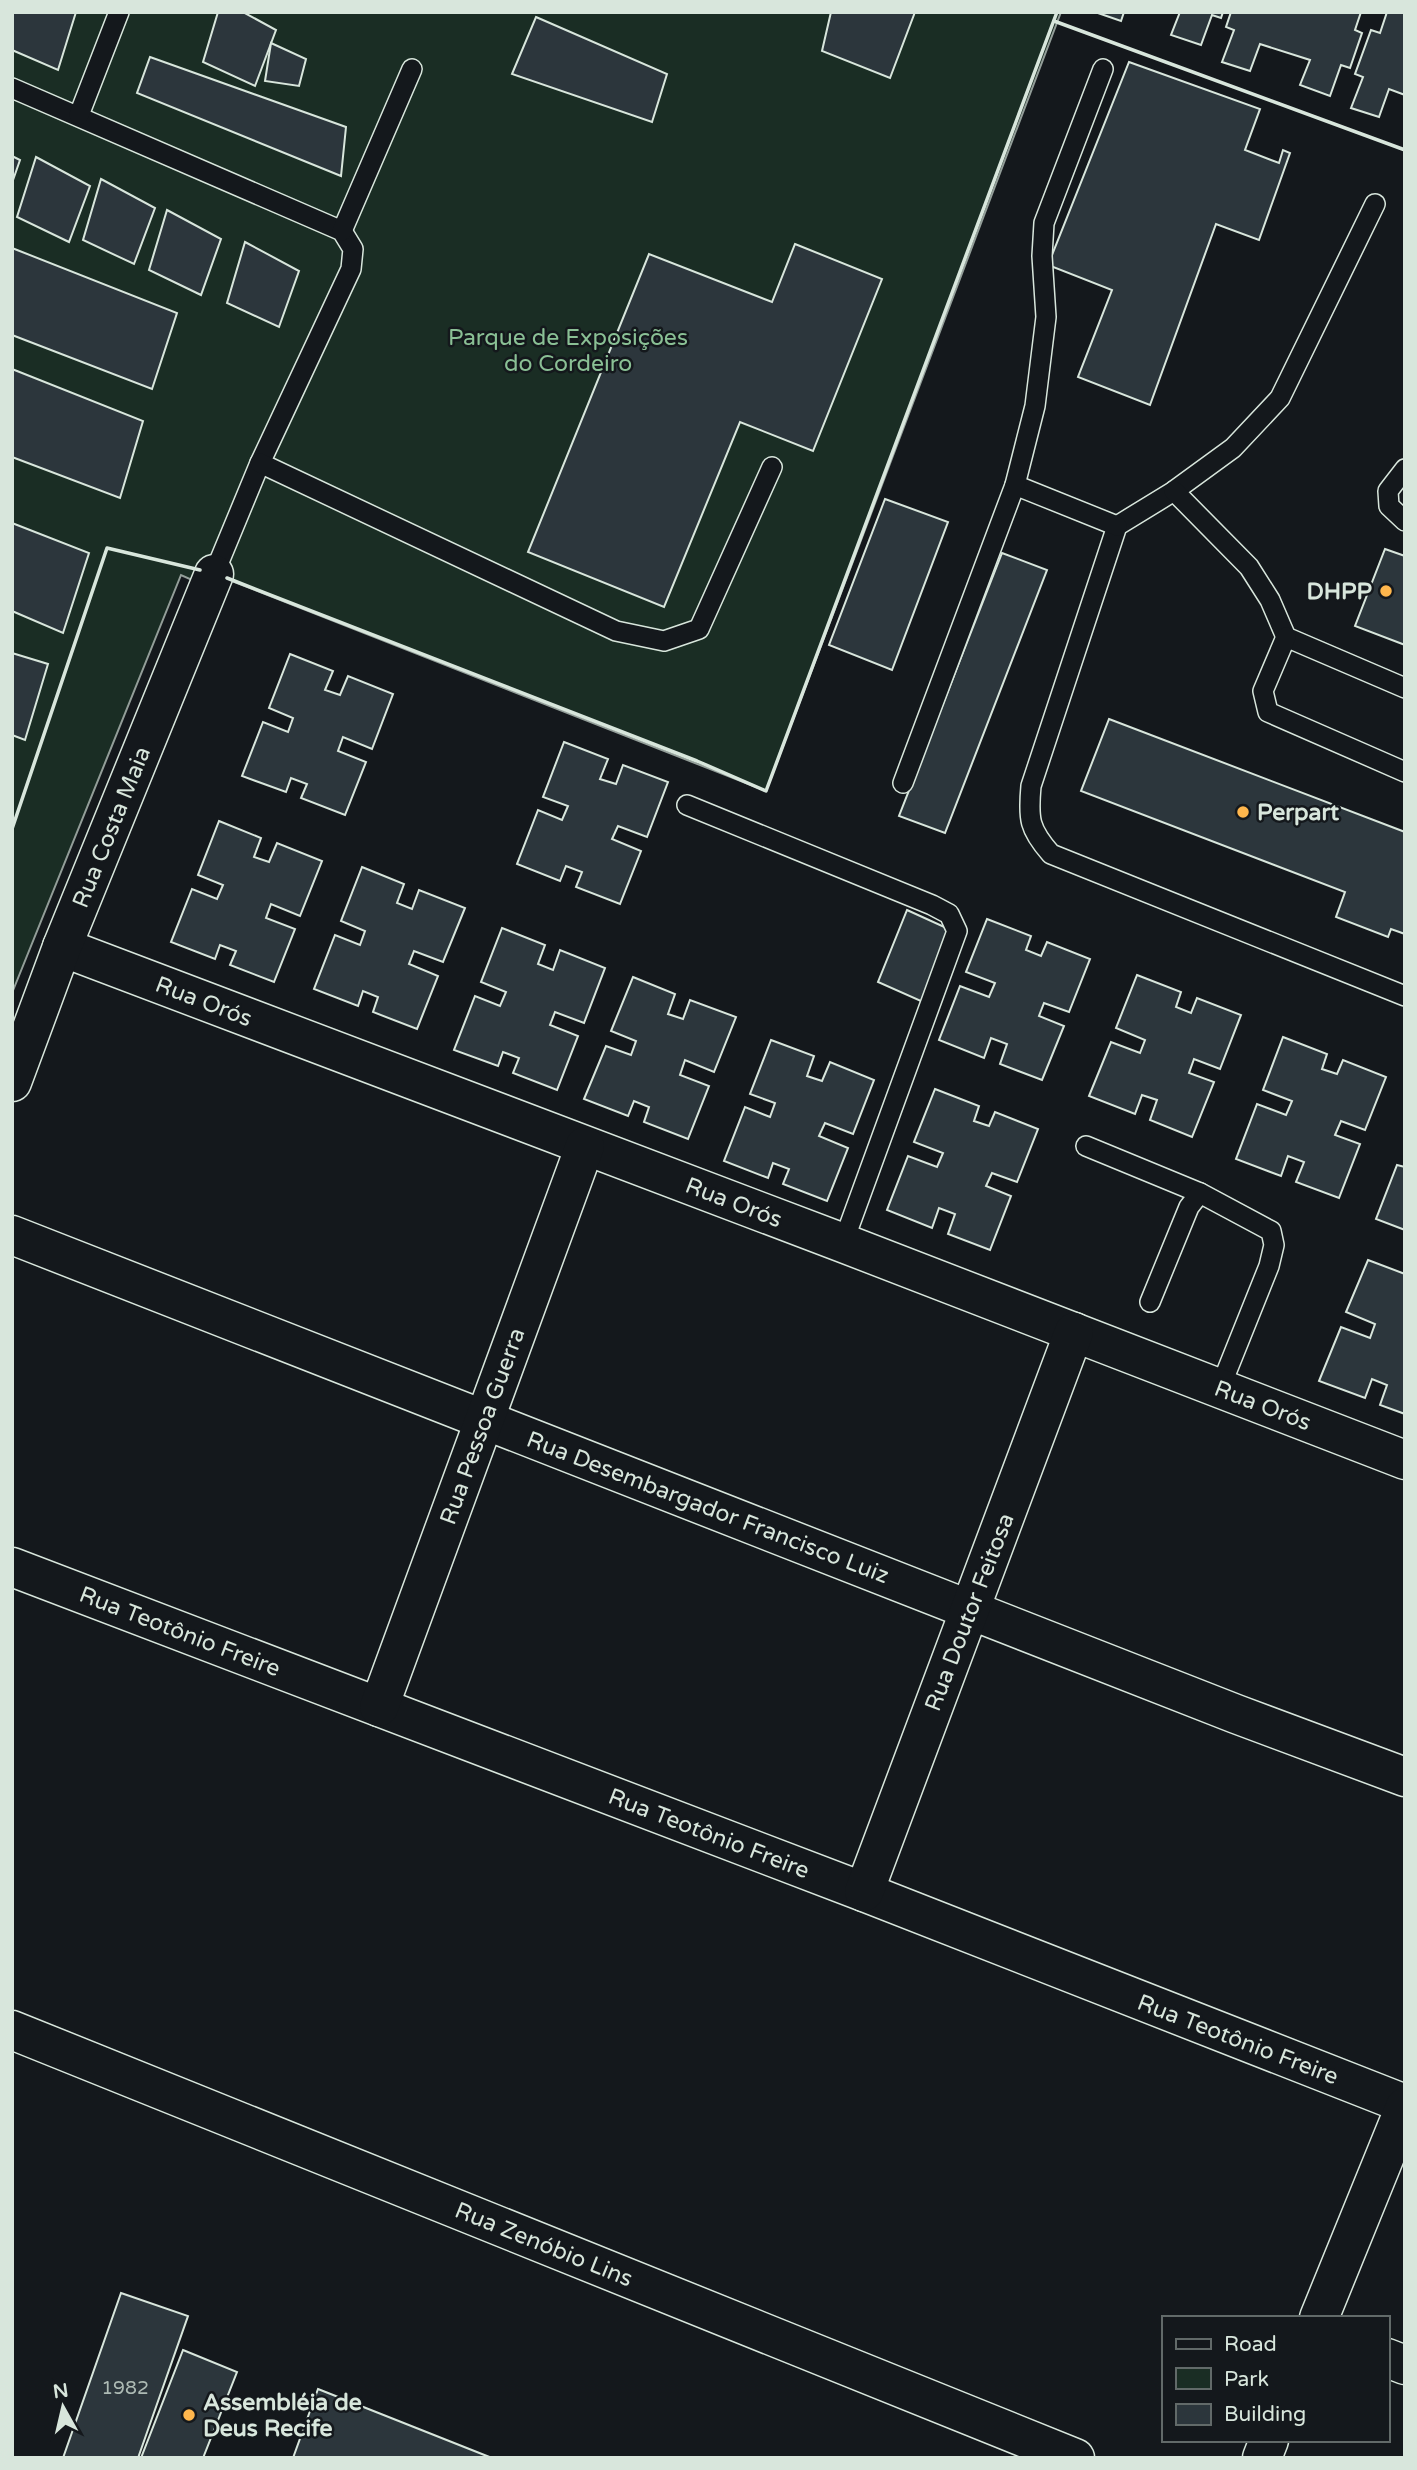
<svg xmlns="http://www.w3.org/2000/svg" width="1417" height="2470" font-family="'Varela Round',sans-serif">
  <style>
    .green { fill: #1a2d24; stroke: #939e99; stroke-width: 2 }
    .building { fill: #2c363c; stroke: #d8e6dc; stroke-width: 2 }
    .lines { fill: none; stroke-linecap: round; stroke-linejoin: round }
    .service-casing { stroke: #d8e6dc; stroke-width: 22 }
    .minor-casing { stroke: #d8e6dc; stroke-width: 41 }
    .secondary-casing { stroke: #d8e6dc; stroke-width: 41 }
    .service { stroke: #14181c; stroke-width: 19 }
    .minor { stroke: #14181c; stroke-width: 38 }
    .secondary { stroke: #14181c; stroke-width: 38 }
    .wall { stroke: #d8e6dc; stroke-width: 3.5 }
    .poi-dot { fill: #ffb74d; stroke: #14181c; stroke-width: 2.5 }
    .labels { text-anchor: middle; stroke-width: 5; stroke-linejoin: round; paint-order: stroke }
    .number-label { font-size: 19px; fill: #adbab4 }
    .park-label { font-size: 23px; fill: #8ac095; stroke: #14181c }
    .poi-label { font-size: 23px; font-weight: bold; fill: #d8e6dc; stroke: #14181c; text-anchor: start }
    .street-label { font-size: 23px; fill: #d8e6dc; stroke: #14181c }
  </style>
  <rect width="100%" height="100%" fill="#14181c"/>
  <polygon class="green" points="12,12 1061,12 766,791 214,574 192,580 181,575 12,993"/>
  <g class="building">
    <polygon points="12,12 76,12 58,70 12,50"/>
    <polygon points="218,12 243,12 276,30 255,86 203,62"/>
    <polygon points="831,12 915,12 890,78 822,51"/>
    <polygon points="1095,12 1124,12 1121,21"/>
    <polygon points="1180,12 1223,12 1221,18 1212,15 1201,45 1171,35"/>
    <polygon points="1231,12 1361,12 1355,30 1362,33 1350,68 1341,65 1330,96 1300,85 1310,60 1260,44 1250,71 1222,62 1234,30 1226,27"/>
    <polygon points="1387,12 1405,12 1405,95 1389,89 1379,117 1351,108 1363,77 1355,74 1371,30 1380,33"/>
    <polygon points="536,17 667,74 652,122 512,74"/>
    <polygon points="271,43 306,59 299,86 265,81"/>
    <polygon points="150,57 346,127 341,176 137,93"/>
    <polygon points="1129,62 1260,109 1245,150 1279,163 1283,150 1290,153 1259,240 1216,224 1150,405 1078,377 1112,290 1048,265"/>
    <polygon points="12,156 20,160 12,183"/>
    <polygon points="36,157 90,186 69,242 17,217"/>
    <polygon points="101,179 155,208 134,264 83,240"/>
    <polygon points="167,210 221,239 201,295 149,270"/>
    <polygon points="245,242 299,271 279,327 227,303"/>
    <polygon points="795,244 882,279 813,451 740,422 664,607 528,552 649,254 772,302"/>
    <polygon points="12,248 177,313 152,389 12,335"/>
    <polygon points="12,369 143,421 120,498 12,457"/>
    <polygon points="885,499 948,522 892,670 829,645"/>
    <polygon points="12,523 89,553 63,633 12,611"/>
    <polygon points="1385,549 1405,556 1405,645 1355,626"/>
    <polygon points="1002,553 1047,570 945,833 899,816"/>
    <polygon points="12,653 48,664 25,740 12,735"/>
    <polygon points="290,654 333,671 325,690 340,695 348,676 393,694 372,749 343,737 338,751 366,762 345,815 301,798 307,784 291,778 286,792 242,776 263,722 288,732 293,718 269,708"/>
    <polygon points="1109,719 1405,832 1405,934 1391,929 1388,937 1336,917 1345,892 1081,791"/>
    <polygon points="564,742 608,759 600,779 616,784 623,765 668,782 647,837 618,826 612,839 641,851 620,904 576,887 582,872 566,866 560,881 517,864 538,810 562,820 568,806 543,797"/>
    <polygon points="219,821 261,838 254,857 269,862 277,843 322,861 300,916 271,904 266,918 295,929 274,982 230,965 236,951 220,945 215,959 171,942 192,889 217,899 223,885 198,875"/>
    <polygon points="362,867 404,884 397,903 412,909 419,890 465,908 443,962 414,951 409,964 438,976 417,1029 373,1012 378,997 363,991 358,1006 314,989 335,935 360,945 365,931 341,921"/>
    <polygon points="907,910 951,930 923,1002 878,982"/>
    <polygon points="987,919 1031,936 1026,950 1041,956 1047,942 1090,959 1069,1012 1044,1003 1039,1016 1064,1026 1042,1080 1000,1064 1007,1044 991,1038 984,1058 939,1040 960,986 989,997 995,983 966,972"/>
    <polygon points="502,928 545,945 538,964 553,970 560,950 605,968 584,1023 555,1012 550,1025 578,1036 557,1090 513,1073 519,1058 503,1052 498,1066 454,1050 475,996 500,1006 506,992 481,982"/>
    <polygon points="1137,975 1181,992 1176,1007 1191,1013 1197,998 1241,1015 1220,1069 1194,1059 1189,1073 1214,1082 1192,1137 1150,1120 1157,1100 1142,1095 1135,1114 1089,1096 1111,1042 1140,1053 1145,1040 1116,1028"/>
    <polygon points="633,977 675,994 668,1014 683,1019 690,1000 736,1017 714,1072 685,1060 680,1075 709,1086 688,1139 644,1122 649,1107 634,1101 628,1116 584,1099 606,1046 631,1055 636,1041 611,1031"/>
    <polygon points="1283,1037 1327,1054 1322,1069 1337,1074 1343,1060 1386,1077 1365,1130 1341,1121 1335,1135 1360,1144 1339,1198 1296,1182 1304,1162 1288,1156 1281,1176 1236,1159 1257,1104 1286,1115 1292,1101 1263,1090"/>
    <polygon points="771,1040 814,1056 807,1076 822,1081 830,1062 874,1080 853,1134 825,1123 819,1136 848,1148 827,1201 783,1184 789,1169 773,1163 768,1178 724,1161 745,1107 770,1117 775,1103 750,1094"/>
    <polygon points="935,1089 979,1106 974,1121 989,1126 995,1112 1038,1129 1017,1182 992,1173 986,1186 1011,1196 990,1250 948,1234 955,1214 939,1208 932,1228 887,1210 908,1156 937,1167 943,1153 914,1142"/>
    <polygon points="1397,1165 1405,1167 1405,1230 1376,1219"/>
    <polygon points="1368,1260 1405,1274 1405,1414 1380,1405 1387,1385 1372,1379 1365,1398 1319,1381 1341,1327 1370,1338 1375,1324 1346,1312"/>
    <polygon points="121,2293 188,2316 138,2458 63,2458"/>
    <polygon points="183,2350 237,2372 203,2458 141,2458"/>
    <polygon points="318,2389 492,2458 293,2458"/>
  </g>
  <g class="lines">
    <defs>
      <g id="service">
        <polyline points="12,88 342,231 353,249 351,269 260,463 214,574"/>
        <polyline points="79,115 119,12"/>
        <path d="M1375 204 1280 398 1233 448 1174 491 1117 526 1031 786C1028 819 1029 829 1051 854L1405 996"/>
        <polyline points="342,231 412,69"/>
        <polyline points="260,463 616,631 664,641 699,629 772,467"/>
        <polyline points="1405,469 1388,491 1389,506 1405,521"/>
        <polyline points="1015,485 1117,526"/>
        <polyline points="1174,491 1249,567 1270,600 1286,637 1405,688"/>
        <polyline points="1286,637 1263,691 1268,712 1405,772"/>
        <polyline points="903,783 1015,485 1035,406 1046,317 1042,256 1044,223 1103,69"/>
        <polyline points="687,805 932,905 949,914 957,931 843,1243"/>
        <polyline points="1086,1146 1200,1193"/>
        <polyline points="1150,1302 1189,1207 1200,1193 1271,1231 1274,1245 1269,1266 1220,1388"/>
      </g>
      <g id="minor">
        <polyline points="62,947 843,1243 1405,1460"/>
        <polyline points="12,1082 62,947 214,574"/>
        <polyline points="12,1235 1236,1714 1405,1777"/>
        <polyline points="12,1567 864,1892 1405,2104"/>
        <polyline points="379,1707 585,1146"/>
        <polyline points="864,1892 1074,1332"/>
        <polyline points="12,2030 1075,2458"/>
        <polyline points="1387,2358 1405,2365"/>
      </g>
      <g id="secondary">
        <polyline points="1319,2318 1405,2107"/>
        <polyline points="1262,2458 1269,2440"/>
      </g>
    </defs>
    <use href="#service" class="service-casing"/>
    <use href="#minor" class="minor-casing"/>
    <use href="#secondary" class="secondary-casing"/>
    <use href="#service" class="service"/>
    <use href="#minor" class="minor"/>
    <use href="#secondary" class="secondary"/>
    <g class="wall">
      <polyline points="1054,21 1405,150"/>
      <polyline points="227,578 697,761 766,791 1057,12"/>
      <polyline points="12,829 107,548 200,570"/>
    </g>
  </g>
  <g class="poi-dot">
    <circle cx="1386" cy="591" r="7"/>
    <circle cx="1243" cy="812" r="7"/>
    <circle cx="189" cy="2415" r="7"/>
  </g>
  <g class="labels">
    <g class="number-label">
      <text x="125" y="2394">1982</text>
    </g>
    <g class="park-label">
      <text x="568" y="345">Parque de Exposições<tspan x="568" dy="26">do Cordeiro</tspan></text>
    </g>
    <g class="poi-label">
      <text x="1372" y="599" text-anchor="end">DHPP</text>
      <text x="1257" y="820">Perpart</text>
      <text x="203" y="2410">Assembléia de<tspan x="203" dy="26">Deus Recife</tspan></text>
    </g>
    <g class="street-label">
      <text transform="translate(111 827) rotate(-68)" y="8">Rua Costa Maia</text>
      <text transform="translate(204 1001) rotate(21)" y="8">Rua Orós</text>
      <text transform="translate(734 1202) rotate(21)" y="8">Rua Orós</text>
      <text transform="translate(1263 1405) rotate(21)" y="8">Rua Orós</text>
      <text transform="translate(482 1426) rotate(-70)" y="8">Rua Pessoa Guerra</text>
      <text transform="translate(708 1507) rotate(21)" y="8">Rua Desembargador Francisco Luiz</text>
      <text transform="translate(969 1612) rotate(-69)" y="8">Rua Doutor Feitosa</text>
      <text transform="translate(180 1631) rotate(21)" y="8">Rua Teotônio Freire</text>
      <text transform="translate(709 1833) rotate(21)" y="8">Rua Teotônio Freire</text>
      <text transform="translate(1238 2039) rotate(21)" y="8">Rua Teotônio Freire</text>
      <text transform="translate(544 2244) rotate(22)" y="8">Rua Zenóbio Lins</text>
    </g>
  </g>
  <rect width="1417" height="2470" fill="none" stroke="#d8e6dc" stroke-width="28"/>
  <rect x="1162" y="2316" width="228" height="126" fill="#14181c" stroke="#626a69" stroke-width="2"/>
  <rect x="1176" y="2339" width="35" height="10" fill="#14181c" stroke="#626a69" stroke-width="2"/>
  <text x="1224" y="2351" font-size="21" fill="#d8e6dc">Road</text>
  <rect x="1176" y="2368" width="35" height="21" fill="#1a2d24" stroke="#626a69" stroke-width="2"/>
  <text x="1224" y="2386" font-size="21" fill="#d8e6dc">Park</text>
  <rect x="1176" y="2404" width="35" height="21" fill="#2c363c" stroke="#626a69" stroke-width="2"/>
  <text x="1224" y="2421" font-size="21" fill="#d8e6dc">Building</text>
  <g transform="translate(63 2407) rotate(352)" stroke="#14181c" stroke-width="5" paint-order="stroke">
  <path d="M0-5L12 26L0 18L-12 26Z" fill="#d8e6dc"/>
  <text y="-10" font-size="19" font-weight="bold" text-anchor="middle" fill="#d8e6dc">N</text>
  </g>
</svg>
